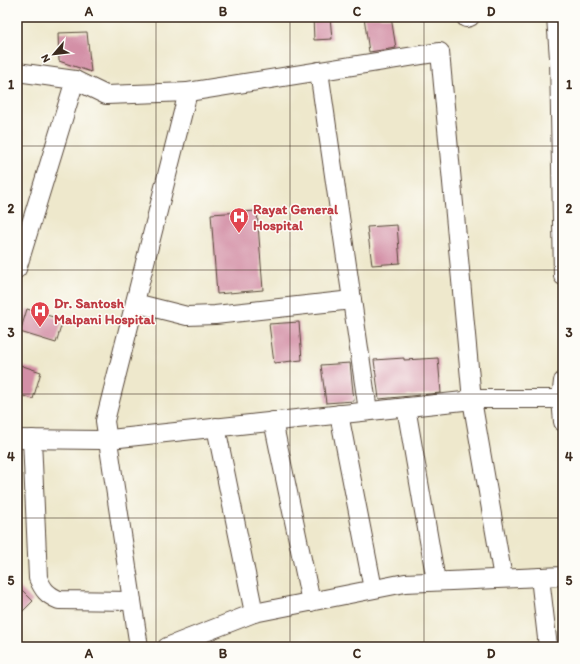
<svg xmlns="http://www.w3.org/2000/svg" width="580" height="664" font-family="Itim,sans-serif">
  <style>
    .building { fill: #d38fa6 }
    .lines { fill: none; stroke-linecap: round; stroke-linejoin: round }
    .minor-casing { stroke: #564638; stroke-width: 20 }
    .minor { stroke: #fff; stroke-width: 18 }
    .grid { fill: none; stroke: #3b2a1e; stroke-width: 1; stroke-opacity: 0.55 }
    .labels { text-anchor: middle; stroke-width: 3; stroke-linejoin: round; paint-order: stroke }
    .health-label { font-size: 14px; font-weight: bold; fill: #be3a42; stroke: #fdfcf7; text-anchor: start }
    .neatline { fill: none; stroke: #3b2a1e; stroke-width: 1.5 }
    .grid-label { font-size: 13px; text-anchor: middle; font-weight: bold; fill: #3b2a1e }
  </style>
  <rect width="100%" height="100%" fill="#fdfcf7"/>
  <filter id="ink" filterUnits="userSpaceOnUse"><feTurbulence type="fractalNoise" baseFrequency=".025" numOctaves="2"/><feDisplacementMap in="SourceGraphic" scale="8" xChannelSelector="R" yChannelSelector="G"/><feConvolveMatrix kernelMatrix="1 2 1 2 8 2 1 2 1" color-interpolation-filters="sRGB"/></filter>
  <filter id="wash" filterUnits="userSpaceOnUse"><feTurbulence type="fractalNoise" baseFrequency=".012" numOctaves="4" result="noise"/><feDisplacementMap in="SourceGraphic" scale="16" xChannelSelector="R" yChannelSelector="G"/><feGaussianBlur stdDeviation="0.9" result="paint"/><feColorMatrix in="noise" values="0 0 0 0 0 0 0 0 0 0 0 0 0 0 0 0 0 1.4 0 .05"/><feComposite in="paint" operator="in"/></filter>
  <g filter="url(#wash)">
    <rect width="100%" height="100%" fill="#eee8cc"/>
    <g id="blocks">
      <g class="building">
        <polygon points="313,17 330,17 332,39 314,40"/>
        <polygon points="364,17 391,17 396,48 369,52"/>
        <polygon points="87,32 91,72 59,61 58,33"/>
        <polygon points="257,211 263,290 217,294 211,214"/>
        <polygon points="397,225 400,263 372,265 367,227"/>
        <polygon points="27,309 63,320 56,343 20,332"/>
        <polygon points="299,322 302,360 274,363 269,324"/>
        <polygon points="404,358 404,360 438,358 441,393 379,399 374,360"/>
        <polygon points="350,363 354,401 326,403 321,365"/>
        <polygon points="17,364 41,372 33,399 17,394"/>
        <polygon points="17,585 33,601 17,617"/>
      </g>
    </g>
  </g>
  <g filter="url(#ink)">
    <use href="#blocks" fill-opacity="0" stroke="#564638" stroke-width="1"/>
    <g class="lines">
      <defs>
        <g id="minor">
          <polyline points="556,17 559,58 563,276"/>
          <polyline points="466,18 470,17"/>
          <polyline points="319,71 368,411"/>
          <polyline points="17,72 75,80 17,269"/>
          <polyline points="75,80 106,95 188,92 105,421 139,647"/>
          <polyline points="188,92 440,52 472,400 503,578"/>
          <polyline points="135,303 187,316 215,315 352,300"/>
          <polyline points="563,381 561,399 563,422"/>
          <polyline points="406,407 436,581"/>
          <polyline points="339,414 373,589"/>
          <polyline points="273,421 311,602"/>
          <polyline points="216,427 254,613"/>
          <polyline points="17,439 101,440 482,399 561,399"/>
          <path d="M32 439 38 578C43 590 47 595 59 600L132 601"/>
          <polyline points="540,577 548,647"/>
          <polyline points="167,647 254,613 405,583 563,576"/>
        </g>
      </defs>
      <use href="#minor" class="minor-casing"/>
      <use href="#minor" class="minor"/>
    </g>
  </g>
  <path class="grid" d="M156 17V647M290 17V647M424 17V647M17 146H563M17 270H563M17 394H563M17 518H563"/>
  <defs>
    <symbol id="hospital-pin" viewBox="-11 -11 22 30"><path d="M0 17L-7.5 6A9.5 9.5 0 1 1 7.5 6Z" fill="#e0444e" stroke="#fdfcf7"/><path d="M-5-5h3v3.5h4V-5h3V5h-3V1.5h-4V5h-3Z" fill="#fff"/></symbol>
  </defs>
  <g fill-rule="evenodd">
    <use href="#hospital-pin" x="228" y="206" width="22" height="30"/>
    <use href="#hospital-pin" x="29" y="300" width="22" height="30"/>
  </g>
  <g class="labels">
    <g class="health-label">
      <text x="253" y="214">Rayat General<tspan x="253" dy="16">Hospital</tspan></text>
      <text x="54" y="308">Dr. Santosh<tspan x="54" dy="16">Malpani Hospital</tspan></text>
    </g>
  </g>
  <rect width="580" height="664" fill="none" stroke="#fdfcf7" stroke-width="44"/>
  <g transform="translate(54 54) rotate(242)" stroke="#fdfcf7" stroke-width="3" paint-order="stroke">
  <path d="M0-3L7 15L0 10L-7 15Z" fill="#3b2a1e"/>
  <text y="-6" font-size="11" font-weight="bold" text-anchor="middle" fill="#3b2a1e">N</text>
  </g>
  <rect x="22" y="22" width="536" height="620" class="neatline"/>
  <g class="grid-label">
    <text x="89" y="16">A</text>
    <text x="223" y="16">B</text>
    <text x="357" y="16">C</text>
    <text x="491" y="16">D</text>
    <text x="11" y="89">1</text>
    <text x="569" y="89">1</text>
    <text x="11" y="213">2</text>
    <text x="569" y="213">2</text>
    <text x="11" y="337">3</text>
    <text x="569" y="337">3</text>
    <text x="11" y="461">4</text>
    <text x="569" y="461">4</text>
    <text x="11" y="585">5</text>
    <text x="569" y="585">5</text>
    <text x="89" y="658">A</text>
    <text x="223" y="658">B</text>
    <text x="357" y="658">C</text>
    <text x="491" y="658">D</text>
  </g>
</svg>
